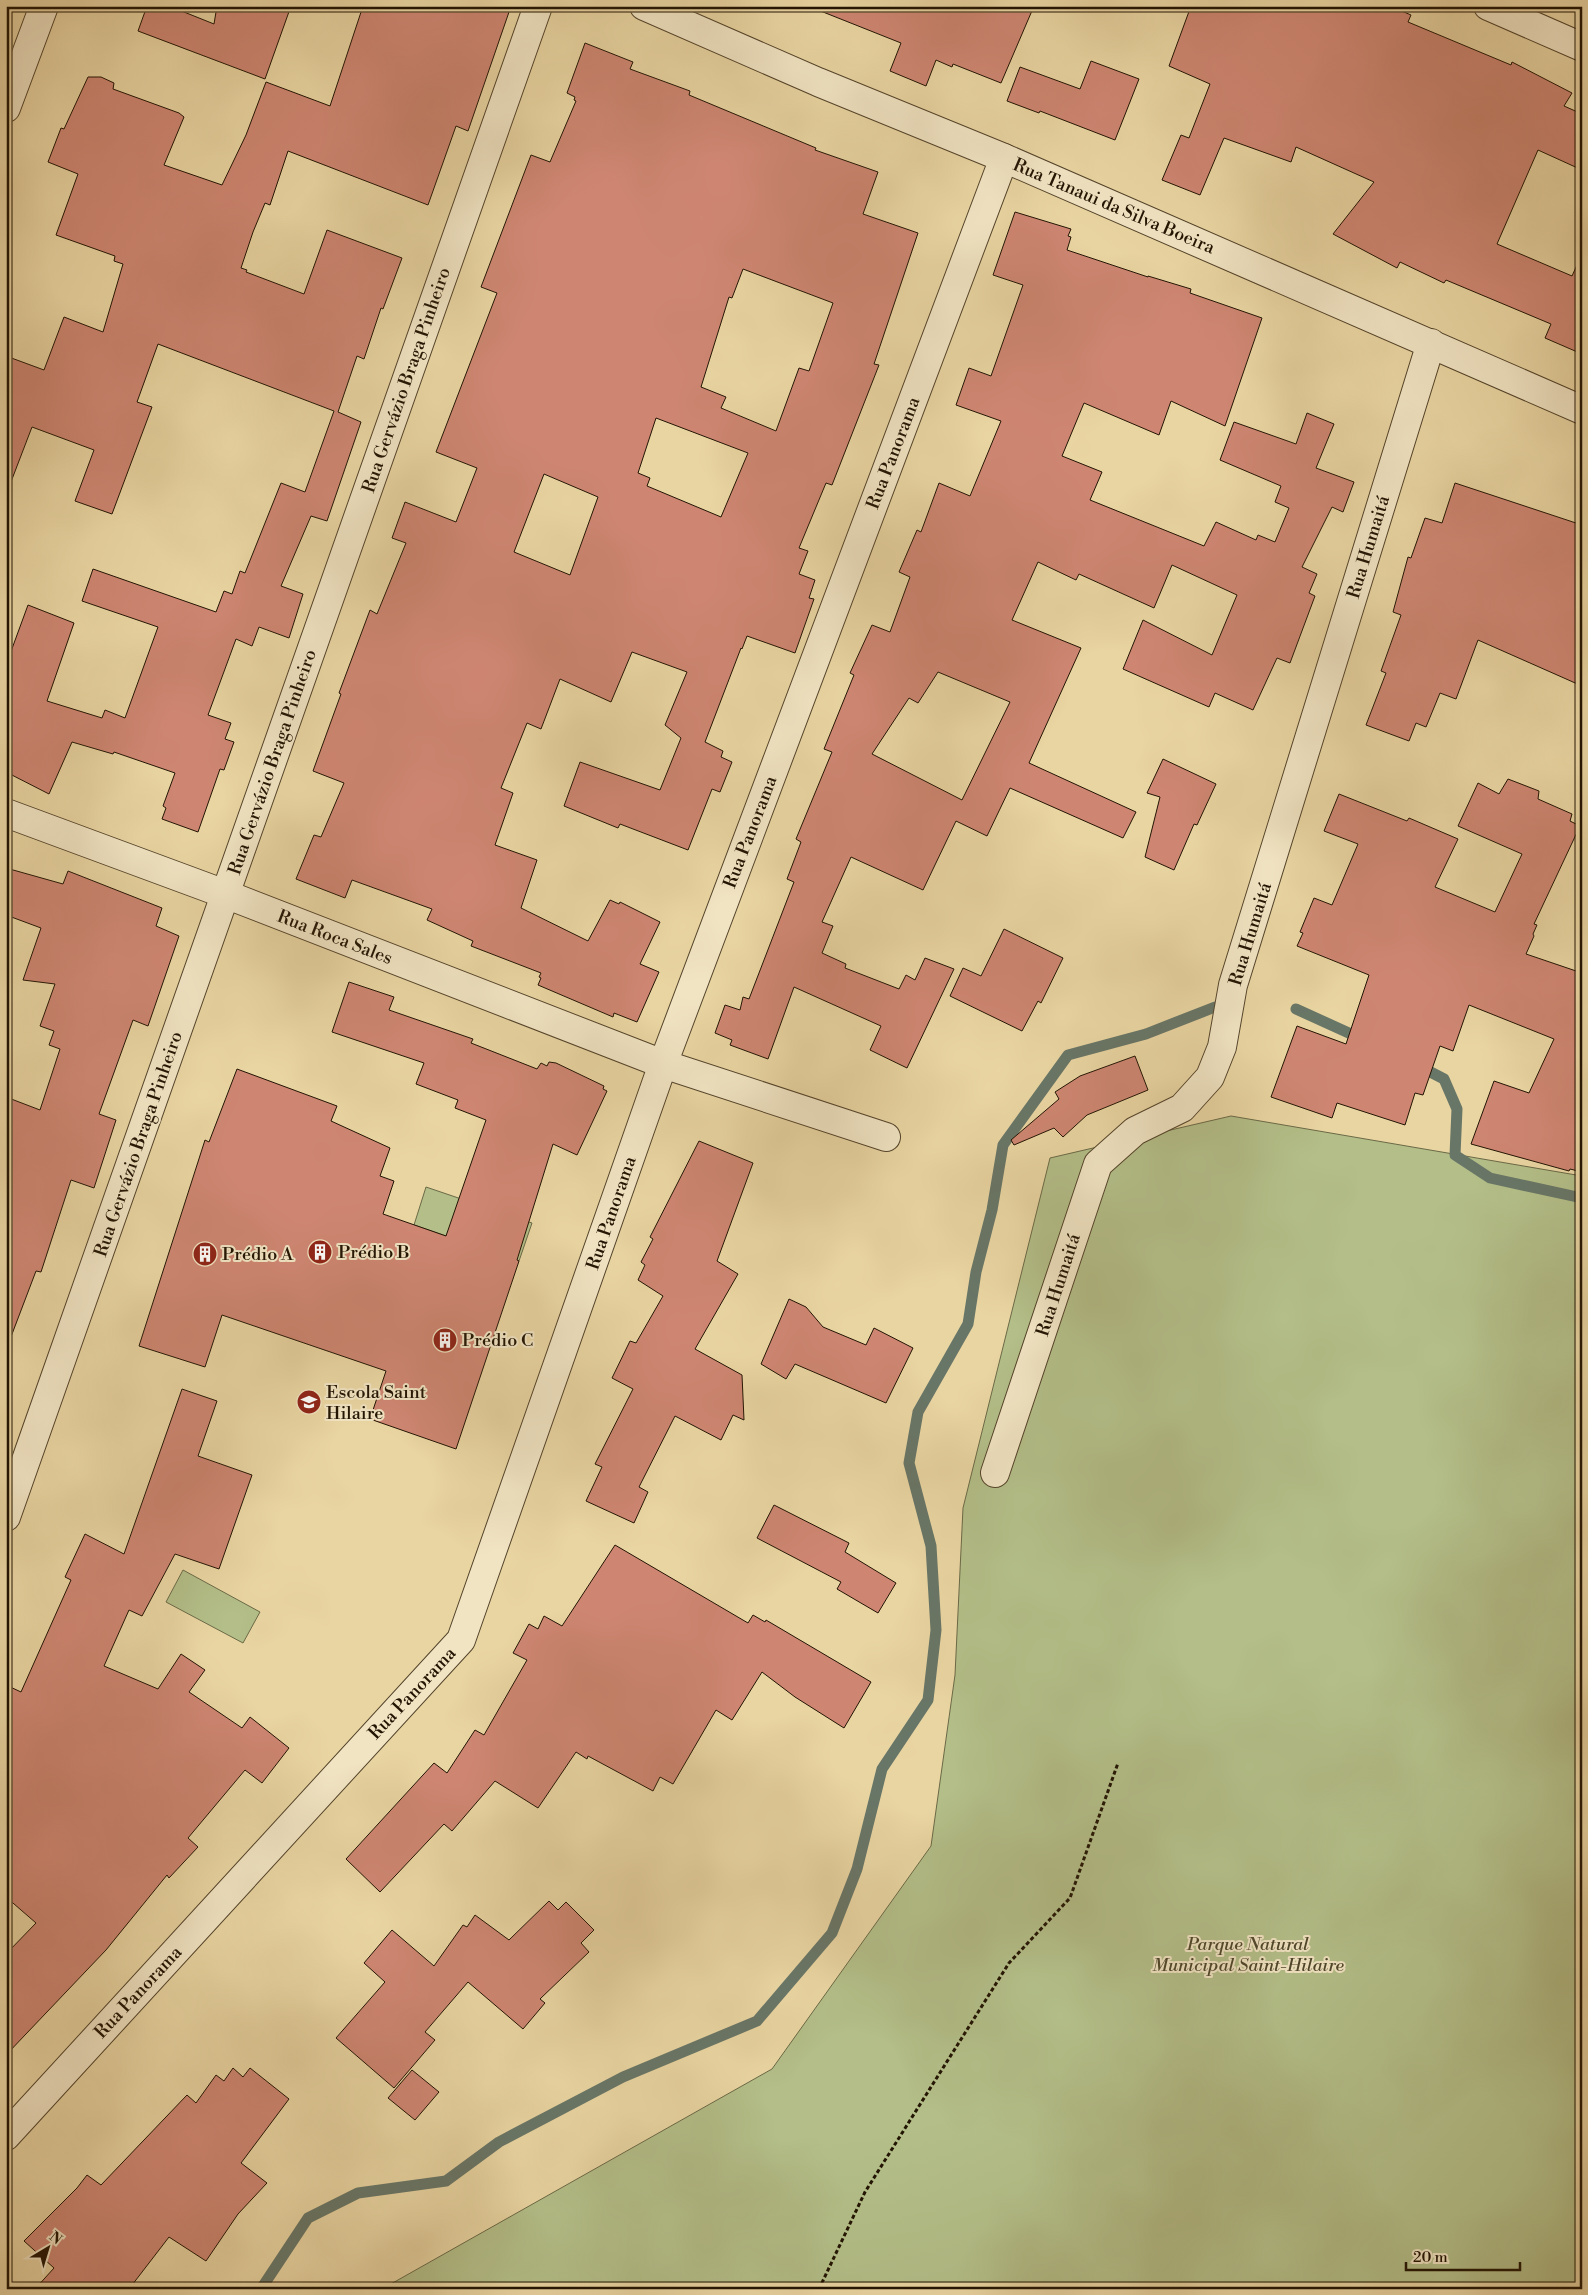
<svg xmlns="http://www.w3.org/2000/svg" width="1588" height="2295" font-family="'Libre Bodoni',serif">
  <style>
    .green { fill: #b3be88; stroke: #6a6946 }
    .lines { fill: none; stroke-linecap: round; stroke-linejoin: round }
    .stream { stroke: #687667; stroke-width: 11 }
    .building { fill: #ce8672; stroke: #221403; fill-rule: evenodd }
    .minor-casing { stroke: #54442b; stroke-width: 30 }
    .path { stroke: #221403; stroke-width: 3; stroke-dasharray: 4 2.5; stroke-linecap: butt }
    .minor { stroke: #f1e4c3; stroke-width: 28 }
    .labels { text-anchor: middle; stroke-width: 4; stroke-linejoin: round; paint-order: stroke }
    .street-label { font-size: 18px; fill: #221403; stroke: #f1e4c3 }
    .poi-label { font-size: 18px; fill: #221403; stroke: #f1e4c3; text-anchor: start }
    .park-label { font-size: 18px; font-style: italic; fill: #4e472b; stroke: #f1e4c3 }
  </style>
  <rect width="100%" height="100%" fill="#e9d5a2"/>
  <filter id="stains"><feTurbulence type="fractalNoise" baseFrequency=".004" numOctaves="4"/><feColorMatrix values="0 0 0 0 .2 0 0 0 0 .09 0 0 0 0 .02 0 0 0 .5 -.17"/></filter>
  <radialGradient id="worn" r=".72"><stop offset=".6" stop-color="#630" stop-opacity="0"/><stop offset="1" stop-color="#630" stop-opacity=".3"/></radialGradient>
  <g class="green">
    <polygon points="1231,1116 1582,1176 1582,2289 382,2289 772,2069 931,1846 955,1675 963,1508 1050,1158"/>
    <polygon points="426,1187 532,1223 519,1261 414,1225"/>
    <polygon points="183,1570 260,1612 243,1643 166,1602"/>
  </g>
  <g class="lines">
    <g class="stream">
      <polyline points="1296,1009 1362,1039"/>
      <polyline points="1417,1065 1444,1079 1457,1109 1455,1155 1490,1178 1582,1198"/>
      <polyline points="261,2289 308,2218 358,2193 446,2181 499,2142 623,2077 757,2021 832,1933 857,1869 882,1769 928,1700 936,1630 931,1546 909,1463 918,1412 968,1324 976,1272 992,1210 1003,1145 1068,1055 1146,1034 1215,1007"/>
    </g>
  </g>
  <g class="building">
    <polygon points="147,6 169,6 214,24 217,6 291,6 265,79 138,31"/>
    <polygon points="363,6 492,6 509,12 468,131 456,126 428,205 288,151 270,205 265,203 253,232 241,268 247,270 246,272 304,294 327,230 402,258 383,309 381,308 364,359 357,356 338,412 361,422 327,521 311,516 281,586 303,594 289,638 259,627 252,646 236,639 208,715 231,723 225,739 234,742 224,770 220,769 198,832 162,819 166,808 163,806 175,773 114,752 113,754 72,742 49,794 6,772 6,665 28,605 74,623 47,701 102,718 105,710 125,718 158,627 82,601 93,569 216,612 224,591 232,594 240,571 245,573 281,483 305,492 334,411 158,344 137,402 152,407 112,514 75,501 94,450 32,427 9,487 6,487 6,356 44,370 64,317 103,332 123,264 114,261 115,256 56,235 78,174 48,162 61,128 64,129 88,77 101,77 114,83 113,89 179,113 184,117 164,165 222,185 246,135 266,82 330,106"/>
    <polygon points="813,6 1034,6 1001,83 953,64 952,67 936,60 926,86 890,71 901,43 813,8"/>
    <polygon points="1191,6 1390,6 1411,15 1408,22 1511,65 1512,62 1572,93 1564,106 1582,114 1582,170 1538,150 1497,244 1572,276 1582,254 1582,354 1545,338 1551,324 1446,280 1444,283 1400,262 1397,268 1333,234 1374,182 1296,147 1291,162 1224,138 1200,195 1162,180 1181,135 1189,138 1210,84 1169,66"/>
    <path d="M585 43 633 62 630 69 690 91 689 95 816 148 815 150 878 172 863 214 918 233 874 364 879 365 832 485 826 483 799 548 808 551 799 574 815 580 809 598 814 599 795 653 747 636 742 649 741 648 705 742 723 751 721 757 732 762 720 792 712 789 688 850 620 824 618 828 564 806 580 762 660 790 681 738 665 725 687 672 632 652 611 702 560 679 541 729 527 723 501 788 513 793 495 845 537 860 521 908 588 941 610 900 619 904 620 902 660 922 640 964 659 972 637 1022 614 1013 613 1017 538 985 541 978 539 977 541 973 471 946 473 941 427 920 432 909 352 880 345 898 296 879 314 835 321 837 344 783 313 771 341 694 339 693 370 610 377 614 406 543 392 538 405 502 456 522 477 468 436 452 497 293 481 287 531 155 550 162 576 101 574 100 575 97 567 93ZM743 269 833 303 809 371 799 368 776 431 721 408 726 397 701 387 729 297 732 298ZM656 418 748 453 721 517 647 486 650 478 638 473ZM544 474 598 497 570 575 514 552Z"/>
    <polygon points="1091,61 1139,79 1115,140 1040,111 1039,113 1007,101 1020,67 1080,89"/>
    <path d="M1015 212 1071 229 1068 236 1071 237 1067 250 1148 277V276L1191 289 1190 293 1262 318 1225 426 1171 401 1159 435 1084 403 1062 456 1102 472 1090 500 1204 546 1216 522 1256 540 1258 535 1275 542 1289 508 1275 502 1281 486 1220 460 1234 422 1296 444 1307 413 1334 424 1316 468 1354 482 1343 512 1332 507 1302 567 1317 574 1309 593 1315 596 1290 663 1277 658 1253 710 1215 693 1209 707 1123 669 1143 620 1212 655 1237 595 1172 565 1154 608 1079 574 1076 580 1038 562 1012 620 1081 648 1029 763 1136 812 1123 838 1010 788 987 836 956 821 923 890 851 857 822 922 833 926 822 953 846 964 845 968 899 989 906 975 915 980 925 958 954 969 907 1068 870 1050 881 1026 794 987 768 1059 730 1045 732 1040 715 1033 725 1005 740 1010 743 997 749 999 794 882 787 879 801 842 796 839 832 752 824 749 854 675 850 673 872 625 890 632 910 577 899 572 917 530 921 532 939 483 970 496 1001 421 956 405 969 368 991 376 1023 285 993 275ZM938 672 1010 702 962 800 872 754 909 698 918 703Z"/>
    <polygon points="1455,483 1582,525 1582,686 1478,640 1456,699 1440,693 1426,727 1416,723 1409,741 1366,725 1386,673 1381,671 1401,615 1393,612 1408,557 1411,558 1425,518 1442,523"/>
    <polygon points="1163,759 1216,784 1197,825 1194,824 1174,870 1145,857 1160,797 1147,793"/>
    <polygon points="1508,779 1539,791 1538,799 1572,814 1570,821 1580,826 1534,924 1537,925 1533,934 1534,936 1526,954 1582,973 1582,1172 1570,1169 1569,1171 1471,1144 1494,1081 1529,1093 1554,1039 1469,1005 1453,1051 1440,1046 1423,1095 1415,1093 1405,1125 1337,1103 1332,1118 1271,1097 1297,1026 1346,1044 1369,975 1297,946 1303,933 1300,932 1314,898 1332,905 1358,844 1324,831 1339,794 1407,821 1409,818 1458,839 1435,887 1495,912 1522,854 1458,826 1478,783 1499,794"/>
    <polygon points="6,868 63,884 68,871 162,908 156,926 179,936 148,1026 133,1020 99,1114 116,1120 94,1188 71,1180 41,1272 36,1271 9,1342 6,1341 6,1097 40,1110 60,1049 49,1045 54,1031 40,1026 55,984 23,980 41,928 6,915"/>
    <polygon points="1004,929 1063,958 1041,1003 1038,1001 1022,1031 950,996 963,968 981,976"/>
    <polygon points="349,982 394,997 389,1010 473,1039 471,1043 537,1069 541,1063 547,1066 549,1062 556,1063 604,1086 603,1089 607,1091 577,1155 553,1144 517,1260 519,1261 456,1449 370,1419 386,1371 222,1315 205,1367 139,1346 205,1140 209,1142 237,1069 337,1106 331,1121 390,1148 380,1176 394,1181 383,1214 446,1236 486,1120 455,1108 458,1100 416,1084 424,1063 332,1032"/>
    <polygon points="1135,1056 1148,1090 1087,1115 1063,1137 1054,1128 1014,1145 1011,1140 1059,1099 1055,1092 1080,1076"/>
    <polygon points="699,1141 753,1163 717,1261 738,1274 695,1349 742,1375 744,1420 733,1415 721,1440 675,1416 639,1487 648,1492 634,1523 586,1501 602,1467 595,1464 633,1389 612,1378 630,1341 636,1343 663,1296 638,1280 645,1265 641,1262 653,1239 650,1237"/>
    <polygon points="789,1299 806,1307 823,1327 866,1345 874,1328 913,1348 886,1403 795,1364 786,1379 761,1364"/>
    <polygon points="182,1389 217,1401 198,1456 252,1475 219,1569 175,1554 142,1616 129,1610 104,1666 158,1689 181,1654 205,1670 189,1692 242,1728 250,1717 289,1748 262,1783 245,1770 188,1838 198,1847 169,1878 167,1875 106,1950 6,2055 6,1954 36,1923 6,1897 6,1685 21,1692 71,1580 65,1577 85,1534 124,1554"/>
    <polygon points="774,1505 849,1543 845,1552 896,1583 878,1613 837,1589 841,1582 757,1538"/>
    <polygon points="615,1545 748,1623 753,1615 765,1622 766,1620 871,1682 844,1728 795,1697 762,1672 732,1720 716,1710 673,1784 660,1777 653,1791 588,1756 587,1759 576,1752 538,1808 495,1781 452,1831 444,1824 380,1892 346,1859 434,1763 447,1773 475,1730 484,1735 527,1660 513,1653 529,1624 538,1629 544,1616 562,1626"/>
    <polygon points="549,1901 558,1910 566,1902 594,1930 581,1943 589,1952 540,1999 545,2003 523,2029 468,1982 425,2032 435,2040 394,2088 336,2038 385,1982 364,1963 392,1930 434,1966 463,1925 467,1927 475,1915 509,1940"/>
    <polygon points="233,2068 243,2077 250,2068 289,2099 241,2163 267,2183 238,2214 206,2261 169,2237 129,2289 35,2289 54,2268 24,2241 77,2188 87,2175 101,2185 187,2095 196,2103 216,2075 224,2081"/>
    <polygon points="412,2070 439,2092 415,2120 388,2098"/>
  </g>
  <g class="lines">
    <defs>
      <g id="minor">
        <polyline points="644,6 818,82 1004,158 1582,410"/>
        <polyline points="1488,6 1582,47"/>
        <polyline points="6,108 44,6"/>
        <polyline points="6,813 225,894 663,1064 886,1137"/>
        <polyline points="995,1473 1098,1164 1135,1131 1182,1108 1210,1077 1222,1047 1233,985 1431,343"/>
        <polyline points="6,1517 538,6"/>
        <polyline points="6,2136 461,1640 663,1064 1004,158"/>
      </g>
    </defs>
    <use href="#minor" class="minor-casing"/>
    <polyline class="path" points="819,2289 865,2192 1009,1963 1070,1898 1118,1763"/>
    <use href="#minor" class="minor"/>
  </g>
  <defs>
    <symbol id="building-disc" viewBox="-11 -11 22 22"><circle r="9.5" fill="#8f2418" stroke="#f1e4c3"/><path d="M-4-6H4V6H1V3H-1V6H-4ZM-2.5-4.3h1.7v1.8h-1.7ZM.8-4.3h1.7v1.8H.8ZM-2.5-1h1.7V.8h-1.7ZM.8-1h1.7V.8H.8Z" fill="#fff"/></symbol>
    <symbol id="school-disc" viewBox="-11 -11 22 22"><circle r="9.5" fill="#8f2418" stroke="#f1e4c3"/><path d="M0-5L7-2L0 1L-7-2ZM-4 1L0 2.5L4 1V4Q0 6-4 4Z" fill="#fff"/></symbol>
  </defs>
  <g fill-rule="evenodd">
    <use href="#building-disc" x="306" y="1238" width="28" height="28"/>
    <use href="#building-disc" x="191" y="1240" width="28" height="28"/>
    <use href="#building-disc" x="431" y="1326" width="28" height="28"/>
    <use href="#school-disc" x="295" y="1388" width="28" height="28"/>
  </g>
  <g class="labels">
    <g class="street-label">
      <text transform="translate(1114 206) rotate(23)" y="6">Rua Tanaui da Silva Boeira</text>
      <text transform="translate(406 380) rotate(-71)" y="6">Rua Gervázio Braga Pinheiro</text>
      <text transform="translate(893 453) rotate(-69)" y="6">Rua Panorama</text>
      <text transform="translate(1368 547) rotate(-73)" y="6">Rua Humaitá</text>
      <text transform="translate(272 762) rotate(-71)" y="6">Rua Gervázio Braga Pinheiro</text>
      <text transform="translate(750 832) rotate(-69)" y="6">Rua Panorama</text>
      <text transform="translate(1250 934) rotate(-73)" y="6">Rua Humaitá</text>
      <text transform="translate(335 937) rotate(21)" y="6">Rua Roca Sales</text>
      <text transform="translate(138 1144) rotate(-71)" y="6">Rua Gervázio Braga Pinheiro</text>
      <text transform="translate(611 1213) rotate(-71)" y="6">Rua Panorama</text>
      <text transform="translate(1058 1285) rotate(-72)" y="6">Rua Humaitá</text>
      <text transform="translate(412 1693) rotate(-47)" y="6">Rua Panorama</text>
      <text transform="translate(138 1992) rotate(-47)" y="6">Rua Panorama</text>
    </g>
    <g class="poi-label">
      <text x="338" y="1258">Prédio B</text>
      <text x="222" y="1260">Prédio A</text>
      <text x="462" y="1346">Prédio C</text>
      <text x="326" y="1398">Escola Saint<tspan x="326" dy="21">Hilaire</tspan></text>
    </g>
    <g class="park-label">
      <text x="1248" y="1950">Parque Natural<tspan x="1248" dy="21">Municipal Saint-Hilaire</tspan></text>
    </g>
  </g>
  <rect width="1588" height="2295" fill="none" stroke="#e9d5a2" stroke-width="25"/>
  <rect x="8" y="8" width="1573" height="2280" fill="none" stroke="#221403" stroke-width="2.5"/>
  <rect x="12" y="12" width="1563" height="2270" fill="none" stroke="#221403"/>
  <g transform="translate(48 2248) rotate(38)" stroke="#f1e4c3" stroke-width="4" paint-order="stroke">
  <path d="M0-4L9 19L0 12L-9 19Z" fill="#221403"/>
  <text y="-8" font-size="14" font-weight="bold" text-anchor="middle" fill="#221403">N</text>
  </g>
  <path d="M1406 2262v8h114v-8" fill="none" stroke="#221403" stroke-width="2.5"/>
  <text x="1413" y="2262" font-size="15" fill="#221403" stroke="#f1e4c3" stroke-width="4" paint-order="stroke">20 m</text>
  <rect width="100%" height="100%" filter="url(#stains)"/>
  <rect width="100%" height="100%" fill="url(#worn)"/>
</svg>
